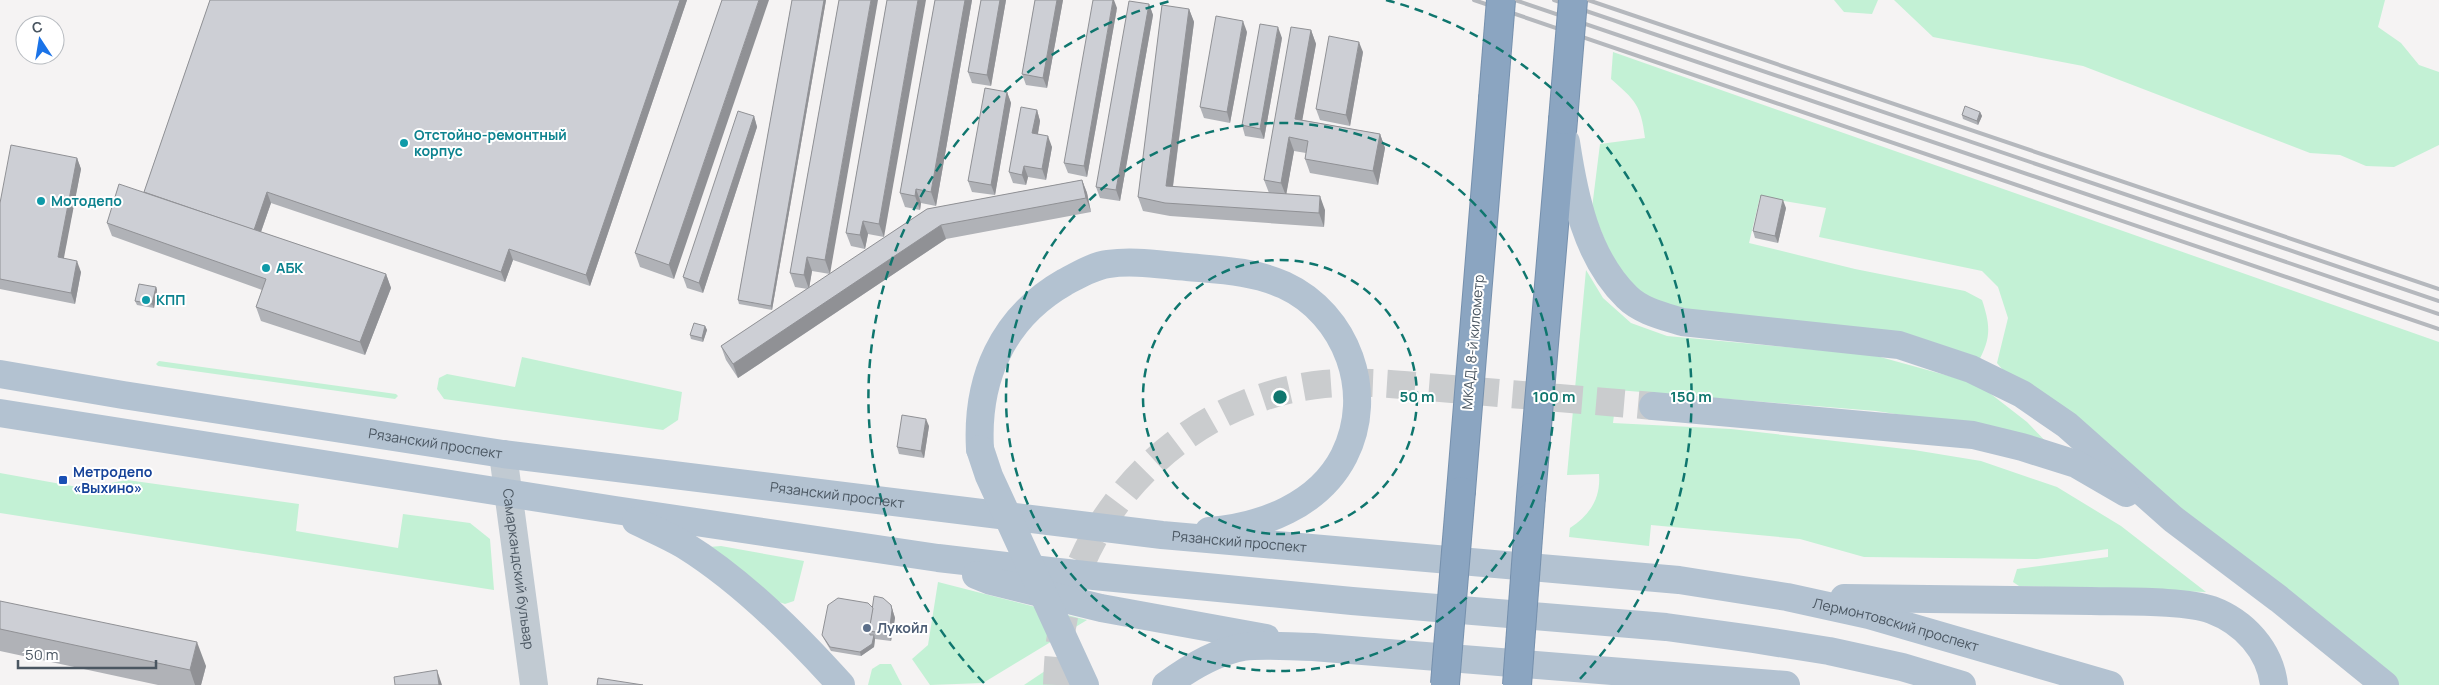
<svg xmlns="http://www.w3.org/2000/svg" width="2439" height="685" font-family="Manrope,sans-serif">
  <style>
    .green { fill: #c3f1d5 }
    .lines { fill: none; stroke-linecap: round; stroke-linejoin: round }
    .major-tunnel { stroke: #caccce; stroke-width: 28; stroke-dasharray: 28 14; stroke-linecap: butt }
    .highway-casing { stroke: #7690ad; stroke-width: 30 }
    .minor { stroke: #c1cad2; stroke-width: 28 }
    .major { stroke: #b3c2d1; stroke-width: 28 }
    .highway { stroke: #8ba5c1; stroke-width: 28 }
    .rail { stroke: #b5b8bd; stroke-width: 4 }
    .highway-bridge-casing { stroke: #7690ad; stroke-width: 30; stroke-linecap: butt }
    .major-bridge { stroke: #b3c2d1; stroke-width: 28 }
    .highway-bridge { stroke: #8ba5c1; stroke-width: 28 }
    .wall { fill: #b0b2b7; fill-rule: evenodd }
    .shaded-wall { fill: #909195 }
    .building { fill: #cdcfd5; stroke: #909195 }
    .ring { fill: none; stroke: #0f766e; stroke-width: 2.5; stroke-dasharray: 9 6 }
    .culture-dot { fill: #0f9aa8; stroke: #fff; stroke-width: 2 }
    .transit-dot { fill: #1a4fb4; stroke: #fff; stroke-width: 2 }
    .service-dot { fill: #5c6f8a; stroke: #fff; stroke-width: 2 }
    .labels { text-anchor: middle; stroke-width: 4; stroke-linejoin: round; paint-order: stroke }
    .culture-label { font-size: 14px; font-weight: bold; fill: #0d838f; stroke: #fff; text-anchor: start }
    .street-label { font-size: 14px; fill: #4a5661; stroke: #fff }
    .transit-label { font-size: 14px; font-weight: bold; fill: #164399; stroke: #fff; text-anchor: start }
    .service-label { font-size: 14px; font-weight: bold; fill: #4e5e75; stroke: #fff; text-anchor: start }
    .centre { fill: #0f766e; stroke: #fff; stroke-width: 2.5 }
    .ring-label { font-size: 15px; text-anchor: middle; font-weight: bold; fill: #0f766e; stroke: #fff; stroke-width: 4; stroke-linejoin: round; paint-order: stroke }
  </style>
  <rect width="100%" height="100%" fill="#f5f3f3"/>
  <g class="green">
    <polygon points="1834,0 1878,0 1872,14 1844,12"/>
    <polygon points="1894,0 2385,0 2378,27 2401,43 2419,65 2439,72 2439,145 2394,167 2366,166 2340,155 2310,153 2083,66 1933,37"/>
    <path d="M1613 52 2439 342V685H2391L2012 381 1997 363 2008 318 1998 287 1982 271 1819 237 1826 208 1760 197 1749 243 1855 269 1965 291 1982 300C1991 327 1991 339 1977 364L1654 306 1618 274 1592 208 1600 144 1645 138C1641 105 1635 100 1611 79Z"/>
    <path d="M1586 270 1603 298 1631 323 1667 336 1873 355 1978 384 2027 422 2057 453 1975 426 1876 411 1617 390 1613 423 1731 429 1914 450 1981 461 2057 487 2121 526 2206 592 2019 586 2013 582 2017 569 2108 557V549L2037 559 1864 557 1800 539 1651 525 1649 546 1569 537 1570 528C1590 515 1601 498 1599 474L1567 475Z"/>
    <polygon points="522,357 682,392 678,420 663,430 444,399 437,389 439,378 447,374 515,387"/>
    <polygon points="159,361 396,394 398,396 395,399 158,366 156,364"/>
    <polygon points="0,473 83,488 127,480 299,504 296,531 398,548 403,514 470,523 490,539 494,590 0,513"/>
    <polygon points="721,546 804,561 794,601 785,604 773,600 709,547"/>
    <polygon points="938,582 1087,620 983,683 930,685 912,659 928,645"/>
    <polygon points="880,664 891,664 902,685 868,685 872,669"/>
    <polygon points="1054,665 1064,685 1024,685"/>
  </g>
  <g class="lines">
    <path class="major-tunnel" d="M1057 685C1058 658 1060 630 1067 604 1098 487 1203 396 1324 384 1366 380 1410 386 1452 389 1519 395 1586 400 1653 406"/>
    <defs>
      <g id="highway">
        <polyline points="1461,491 1493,99"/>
        <polyline points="1531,497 1563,120"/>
      </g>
    </defs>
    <use href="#highway" class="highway-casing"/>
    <path class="minor" id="s1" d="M503 454 534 685"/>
    <g class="major">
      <path d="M1566 142C1574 195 1586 257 1627 297 1641 311 1663 316 1682 322L1899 345 1971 369 2022 394 2067 425 2173 519 2279 599 2385 685"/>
      <path id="s2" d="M0 374 123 395 503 454 1162 535 1679 580 1787 597 1869 615 2110 685"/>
      <polyline points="1653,406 1973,435 2022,447 2076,464 2126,493"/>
      <polyline points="0,413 615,510 938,558 1094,576 1352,601 1666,627 1753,639 1829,651 1902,667 1962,685"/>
      <path d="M980 449C976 379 1002 318 1065 282 1078 275 1093 266 1108 264 1134 260 1161 265 1187 267 1220 270 1253 271 1284 285 1347 314 1376 393 1344 456 1319 505 1262 527 1209 531"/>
      <path d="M636 521C652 529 669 536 684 545 742 581 795 634 841 685"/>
      <polyline points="976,575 991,581 1101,608 1266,638"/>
      <path d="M1844 598C1926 599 2008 600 2091 601 2122 602 2184 600 2212 610 2244 622 2270 650 2274 685"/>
      <path d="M1166 685C1189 668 1215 652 1243 647 1265 644 1291 647 1313 647L1786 685"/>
    </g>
    <use href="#highway" class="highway"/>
    <g class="rail">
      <polyline points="1474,0 2439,329"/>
      <polyline points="1515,0 2439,314"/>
      <polyline points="1554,0 2439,301"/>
      <polyline points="1588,0 2439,289"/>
    </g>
    <defs>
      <g id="highway-bridge">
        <polyline points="1493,99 1501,0"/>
        <polyline points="1563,120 1573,0"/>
        <polyline points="1445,684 1461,491"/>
        <polyline points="1517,685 1531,497"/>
      </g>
    </defs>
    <use href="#highway-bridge" class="highway-bridge-casing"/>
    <polyline class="major-bridge" points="980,449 989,476 1085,685"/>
    <use href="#highway-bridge" class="highway-bridge"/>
  </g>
  <g class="wall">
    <polygon points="210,0 687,0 590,286 513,260 505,282 271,203 261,232 386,274 391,288 365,355 261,321 256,307 262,290 112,236 107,223 144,192"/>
    <polygon points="722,0 674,279 640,267 635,253"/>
    <polygon points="792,0 826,0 772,310 739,304 738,300"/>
    <path d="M839 0 830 274 927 209 1082 180 1087 193 1091 212 946 239 738 378 726 360 721 346 808 289 795 287 790 273ZM812 271 830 274 809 288Z"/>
    <polygon points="887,0 884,237 868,234 865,249 851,246 846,233"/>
    <polygon points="935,0 972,0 936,206 921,203 920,210 905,207 900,193"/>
    <polygon points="981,0 1006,0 991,86 972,83 968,72"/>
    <polygon points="1035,0 1063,0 1047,88 1026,85 1022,74"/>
    <polygon points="1149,4 1153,15 1120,201 1100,198 1096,187"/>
    <polygon points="1117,8 1087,177 1068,173 1064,163"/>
    <polygon points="1189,9 1194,22 1173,187 1269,193 1264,180 1311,30 1316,44 1302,120 1380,134 1385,148 1378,185 1310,173 1305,159 1306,153 1294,151 1286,194 1325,210 1324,227 1170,216 1143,211 1138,197"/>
    <polygon points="1247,32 1230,123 1204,118 1200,107"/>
    <polygon points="1282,38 1264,139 1245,136 1242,125"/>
    <polygon points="1363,52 1350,126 1320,120 1316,109"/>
    <polygon points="1007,92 1011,103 995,195 972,192 968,181"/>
    <polygon points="1037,110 1040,121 1038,134 1052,147 1046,180 1028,177 1026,185 1013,183 1009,172"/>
    <polygon points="1980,112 1982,116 1978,125 1963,119 1962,115"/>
    <polygon points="754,116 757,127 703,293 687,288 683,277"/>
    <polygon points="77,158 81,169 63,258 81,272 75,304 0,289 0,203"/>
    <polygon points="1786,208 1778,243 1755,238 1753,231"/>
    <polygon points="156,287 157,290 154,308 137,305 135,301"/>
    <polygon points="705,326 707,330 703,342 691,339 690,335"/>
    <polygon points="929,426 924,458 899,454 897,447"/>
    <polygon points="0,601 206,666 201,685 158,685 0,651"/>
    <polygon points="891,605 895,618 891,641 875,639 874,647 861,656 831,651 824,639 822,635 873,608"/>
  </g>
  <g class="shaded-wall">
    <polygon points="680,0 687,0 590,286 586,275"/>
    <polygon points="759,0 769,0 674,279 669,265"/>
    <polygon points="824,0 826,0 772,310 771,306"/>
    <polygon points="871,0 878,0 830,274 825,260"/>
    <polygon points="918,0 926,0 884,237 879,224"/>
    <polygon points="965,0 972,0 936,206 931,192"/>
    <polygon points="1000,0 1006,0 991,86 987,75"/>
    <polygon points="1057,0 1063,0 1047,88 1043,78"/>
    <polygon points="1113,0 1114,0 1117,8 1087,177 1084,166"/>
    <polygon points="1149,4 1153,15 1120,201 1116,190"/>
    <polygon points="1189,9 1194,22 1171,200 1166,186"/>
    <polygon points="1243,21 1247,32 1230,123 1227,112"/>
    <polygon points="1278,27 1282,38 1264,139 1260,129"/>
    <polygon points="1311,30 1316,44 1300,133 1295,119"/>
    <polygon points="1359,42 1363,52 1350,126 1346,115"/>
    <polygon points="1007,92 1011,103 995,195 991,185"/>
    <polygon points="1037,110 1040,121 1036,144 1032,133"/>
    <polygon points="1980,112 1982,116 1978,125 1977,121"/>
    <polygon points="754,116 757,127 703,293 699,283"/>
    <polygon points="1380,134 1385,148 1378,185 1373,171"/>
    <polygon points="1048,136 1052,147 1046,180 1042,169"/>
    <polygon points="1289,137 1294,151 1286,196 1281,183"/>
    <polygon points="77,158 81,169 62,268 58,257"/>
    <polygon points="1024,166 1028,177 1026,185 1022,175"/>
    <polygon points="1082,180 1087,193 1091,212 1086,198"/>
    <polygon points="916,189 921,203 920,210 915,196"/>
    <polygon points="267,192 271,203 257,243 253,232"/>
    <polygon points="1320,196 1325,210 1324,227 1319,213"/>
    <polygon points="1783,200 1786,208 1778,243 1775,236"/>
    <polygon points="863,221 868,234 865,249 860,235"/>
    <polygon points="941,225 946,239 738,378 733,364"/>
    <polygon points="509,249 513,260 505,282 501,272"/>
    <polygon points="807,257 812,271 809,289 804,275"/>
    <polygon points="77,261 81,272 75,304 71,293"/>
    <polygon points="386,274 391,288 365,355 360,342"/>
    <polygon points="156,287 157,290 154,308 152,304"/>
    <polygon points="705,326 707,330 703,342 702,338"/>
    <polygon points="926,419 929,426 924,458 921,451"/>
    <polygon points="891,605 895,618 891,641 889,634"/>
    <polygon points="874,635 875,639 874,647 861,656 860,652"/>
    <polygon points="197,642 206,666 201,685 195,685 190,670"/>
    <polygon points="437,670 442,685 439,685"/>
  </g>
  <g class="building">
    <polygon points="210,0 680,0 586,275 509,249 501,272 267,192 254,230 144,192"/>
    <polygon points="722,0 759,0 669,265 635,253"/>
    <polygon points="792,0 824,0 771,306 738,300"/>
    <polygon points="839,0 871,0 825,260 807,257 804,275 790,273"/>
    <polygon points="887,0 918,0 879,224 863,221 860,235 846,233"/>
    <polygon points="935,0 965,0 931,192 916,189 915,196 900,193"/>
    <polygon points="981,0 1000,0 987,75 968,72"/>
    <polygon points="1035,0 1057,0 1043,78 1022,74"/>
    <polygon points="1093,0 1113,0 1084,166 1064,163"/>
    <polygon points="1129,1 1149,4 1116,190 1096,187"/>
    <polygon points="1162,5 1189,9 1166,186 1320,196 1319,213 1165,203 1138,197"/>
    <polygon points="1216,16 1243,21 1227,112 1200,107"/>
    <polygon points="1260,24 1278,27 1260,129 1242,125"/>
    <polygon points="1291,27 1311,30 1295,119 1380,134 1373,171 1305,159 1308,141 1289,137 1281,183 1264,180"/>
    <polygon points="1329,36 1359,42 1346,115 1316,109"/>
    <polygon points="985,88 1007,92 991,185 968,181"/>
    <polygon points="1965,106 1980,112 1977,121 1962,115"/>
    <polygon points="1021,107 1037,110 1032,133 1048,136 1042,169 1024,166 1022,175 1009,172"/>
    <polygon points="738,111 754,116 699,283 683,277"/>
    <polygon points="11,145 77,158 58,257 77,261 71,293 0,279 0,203"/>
    <polygon points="1082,180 1086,198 941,225 733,364 721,346 927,209"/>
    <polygon points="119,184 386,274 360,342 256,307 266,279 107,223"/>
    <polygon points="1761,195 1783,200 1775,236 1753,231"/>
    <polygon points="139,284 156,287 152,304 135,301"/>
    <polygon points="694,323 705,326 702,338 690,335"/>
    <polygon points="902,415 926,419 921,451 897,447"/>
    <polygon points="874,596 883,598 891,605 892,610 889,634 869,631"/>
    <polygon points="838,598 868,603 873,608 869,631 870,635 874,635 872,644 860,652 830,647 822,635 828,605"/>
    <polygon points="0,601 197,642 190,670 0,629"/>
    <polygon points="437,670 439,685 395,685 394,677"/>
    <polygon points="598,678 643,685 597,685"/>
  </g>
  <g class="ring">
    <circle cx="1280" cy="397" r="137"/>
    <circle cx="1280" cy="397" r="274"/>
    <path d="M984 683A411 411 0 0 1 1174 0M1386 0A411 411 0 0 1 1576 683"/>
  </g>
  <g class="culture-dot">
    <circle cx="404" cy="143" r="5"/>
    <circle cx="41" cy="201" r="5"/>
    <circle cx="266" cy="268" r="5"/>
    <circle cx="146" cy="300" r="5"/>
  </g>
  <rect class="transit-dot" x="58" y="475" width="10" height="10" rx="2.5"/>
  <circle class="service-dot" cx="867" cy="628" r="5"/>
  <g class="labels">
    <g class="culture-label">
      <text x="414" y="140">Отстойно-ремонтный<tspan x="414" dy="16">корпус</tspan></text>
      <text x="51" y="206">Мотодепо</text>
      <text x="276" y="273">АБК</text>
      <text x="156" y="305">КПП</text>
    </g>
    <g class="street-label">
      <text transform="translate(1473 342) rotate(-85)" y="5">МКАД, 8-й километр</text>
      <text dy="5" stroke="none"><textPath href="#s2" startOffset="441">Рязанский проспект</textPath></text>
      <text dy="5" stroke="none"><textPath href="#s2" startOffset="846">Рязанский проспект</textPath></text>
      <text dy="5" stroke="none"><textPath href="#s2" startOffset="1251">Рязанский проспект</textPath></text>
      <text dy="5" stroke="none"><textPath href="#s1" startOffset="116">Самаркандский бульвар</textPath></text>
      <text dy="5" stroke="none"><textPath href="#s2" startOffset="1914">Лермонтовский проспект</textPath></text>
    </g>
    <g class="transit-label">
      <text x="73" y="477">Метродепо<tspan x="73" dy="16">«Выхино»</tspan></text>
    </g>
    <g class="service-label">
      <text x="877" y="633">Лукойл</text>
    </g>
  </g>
  <circle cx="1280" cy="397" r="8" class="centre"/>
  <g class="ring-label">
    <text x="1417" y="402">50 m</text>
    <text x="1554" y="402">100 m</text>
    <text x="1691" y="402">150 m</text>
  </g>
  <g transform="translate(40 40) rotate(348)"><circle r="24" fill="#ffffff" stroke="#b7bbc0"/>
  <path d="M0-4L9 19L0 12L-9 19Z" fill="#1a73e8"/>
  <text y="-8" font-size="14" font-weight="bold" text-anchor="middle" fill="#4a5661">С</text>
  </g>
  <path d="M18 660v8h138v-8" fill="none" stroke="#4a5661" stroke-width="2.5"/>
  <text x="25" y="660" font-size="15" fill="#4a5661" stroke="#ffffff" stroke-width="4" paint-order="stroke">50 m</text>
</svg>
